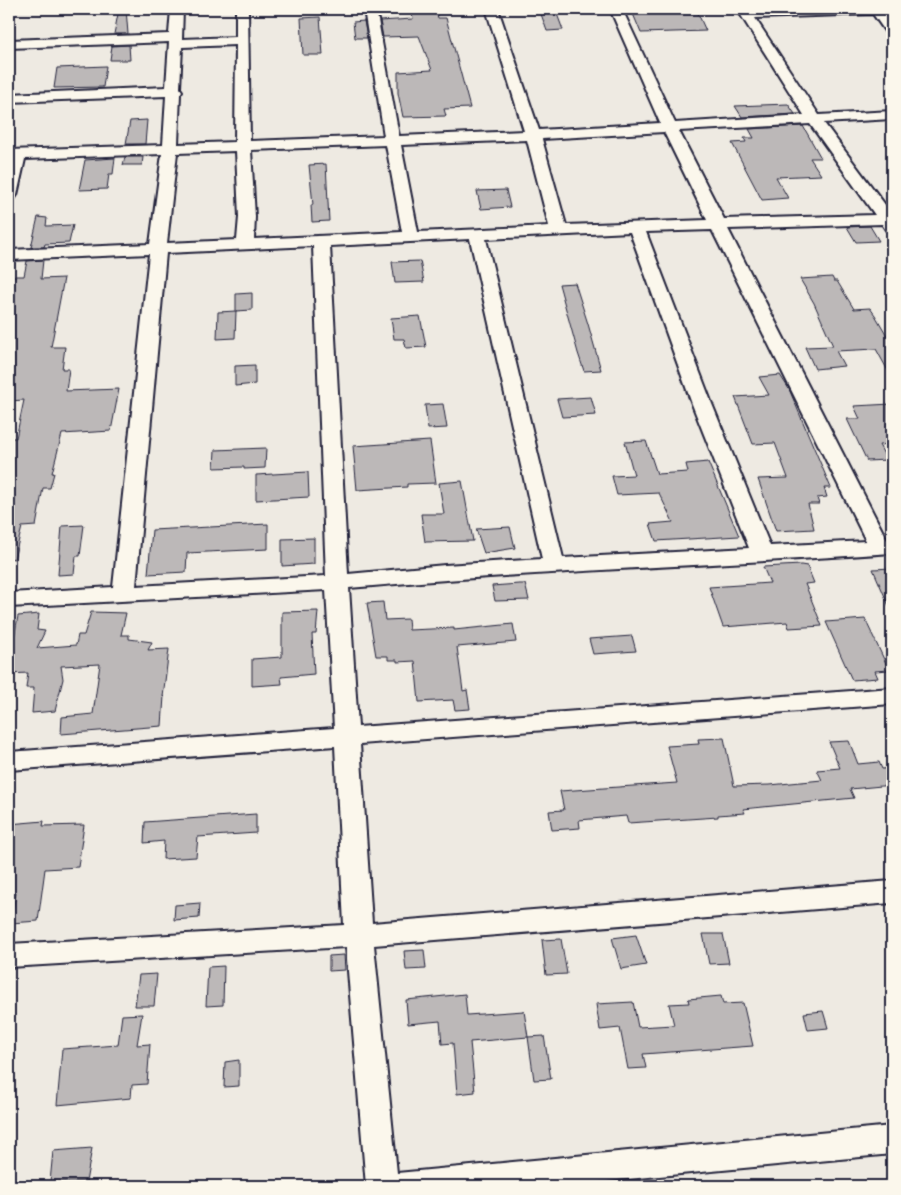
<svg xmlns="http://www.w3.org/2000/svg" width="901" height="1195" font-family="Delius,sans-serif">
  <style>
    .building { fill: #bcb8b8; stroke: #22223b }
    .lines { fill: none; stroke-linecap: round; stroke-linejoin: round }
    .minor-casing { stroke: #22223b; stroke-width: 4 }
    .minor { fill: #fbf7ec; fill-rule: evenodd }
  </style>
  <rect width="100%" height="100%" fill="#eeeae2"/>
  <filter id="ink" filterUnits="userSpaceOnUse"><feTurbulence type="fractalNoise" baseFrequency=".02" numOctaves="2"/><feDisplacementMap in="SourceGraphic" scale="10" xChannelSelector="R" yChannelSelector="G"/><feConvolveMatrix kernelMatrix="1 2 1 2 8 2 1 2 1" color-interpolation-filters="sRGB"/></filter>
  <g filter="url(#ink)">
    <g class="building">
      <polygon points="119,9 126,9 128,34 114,34"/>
      <polygon points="411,9 435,9 438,18 446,18 470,108 444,109 446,116 403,117 398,93 398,72 432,70 419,36 383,37 380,21 413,19"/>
      <polygon points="631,9 696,9 706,31 641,33"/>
      <polygon points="541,14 557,14 563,30 547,31"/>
      <polygon points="320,17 323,55 303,55 301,18"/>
      <polygon points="364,21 367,38 355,38 353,22"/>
      <polygon points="129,45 130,60 110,60 112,46"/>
      <polygon points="106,66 103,87 54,88 57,68"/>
      <polygon points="788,104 795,114 742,117 735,106"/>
      <polygon points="147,120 145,144 126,144 130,121"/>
      <polygon points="803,126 821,158 810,158 821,175 776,177 788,198 762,200 732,143 746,142 744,138 754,138 749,129"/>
      <polygon points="125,157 143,157 142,165 123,165"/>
      <polygon points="115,158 113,174 109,174 107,189 79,190 85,160"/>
      <polygon points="326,164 329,221 312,222 311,205 313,205 309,165"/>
      <polygon points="506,190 510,207 481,209 477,191"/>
      <polygon points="38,217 47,218 46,226 73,225 69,243 45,244 44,247 31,247"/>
      <polygon points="870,226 879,241 856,242 847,227"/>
      <polygon points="43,260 41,279 64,278 51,347 65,347 62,369 69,369 66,391 119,389 111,431 62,434 52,473 54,473 50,488 43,488 36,526 22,527 14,559 9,558 9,438 16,438 24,400 9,401 9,276 24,276 27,261"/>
      <polygon points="420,261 424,282 395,283 392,262"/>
      <polygon points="832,277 834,281 837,281 854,309 870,308 875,315 892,344 892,378 876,349 836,351 844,366 815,369 805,347 833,346 814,303 800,279"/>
      <polygon points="575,283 588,324 601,370 584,371 578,353 559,284"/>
      <polygon points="252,293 252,310 236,311 236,294"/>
      <polygon points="236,311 235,338 217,339 218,312"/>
      <polygon points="420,316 426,347 406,348 404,339 394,339 391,318"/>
      <polygon points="255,365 255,384 235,386 235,366"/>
      <polygon points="780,375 789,389 831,488 824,488 827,497 817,498 819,504 808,504 814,529 776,531 758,479 788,478 775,443 753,444 735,397 769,395 759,377"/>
      <polygon points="591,397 596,415 562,417 557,399"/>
      <polygon points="443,404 447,428 428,429 425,405"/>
      <polygon points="892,404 892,444 879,445 887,460 867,461 847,419 860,419 854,406"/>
      <polygon points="430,441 436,483 407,484 407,487 357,490 353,446"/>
      <polygon points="646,441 657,474 688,472 686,464 708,462 739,536 656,541 650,524 673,522 659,493 617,495 612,476 634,475 625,442"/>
      <polygon points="266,448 265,468 244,469 244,467 214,468 215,450"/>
      <polygon points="308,472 309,497 256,500 256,475"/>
      <polygon points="462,481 473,541 425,542 421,514 444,514 439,483"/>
      <polygon points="268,524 268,549 187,553 186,572 148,574 152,530"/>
      <polygon points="84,525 80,556 76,556 74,574 58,575 62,526"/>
      <polygon points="510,527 515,548 484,553 476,529"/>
      <polygon points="314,538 314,564 282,566 282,539"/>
      <polygon points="801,565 807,566 814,583 805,584 822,626 789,628 787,622 723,627 709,587 770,583 763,567"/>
      <polygon points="892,568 892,613 873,569"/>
      <polygon points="519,584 525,584 529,600 495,601 492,586"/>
      <polygon points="383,602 385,620 408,619 409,630 454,628 454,630 513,624 516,642 457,647 463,691 467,690 470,709 455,710 453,700 419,702 415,661 397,662 397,660 388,660 388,656 376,656 367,603"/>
      <polygon points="318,611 316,634 312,634 314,674 281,677 282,684 252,686 252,659 282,657 282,612"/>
      <polygon points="91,612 126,613 121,635 129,635 129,639 152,642 148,650 169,649 163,697 164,696 162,726 61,734 62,717 93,714 100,664 61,666 63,679 55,711 32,713 34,688 26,688 28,673 9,674 9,655 11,655 18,616 39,614 37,630 45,631 37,648 76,645 78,635 84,635"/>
      <polygon points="865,619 889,670 875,671 878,678 852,680 826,622"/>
      <polygon points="632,636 636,651 593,654 589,639"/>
      <polygon points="724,738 734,786 770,785 822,780 817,770 840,768 829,742 849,741 858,764 879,762 882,769 892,768 892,785 850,789 854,798 743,809 745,813 718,815 718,817 628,823 626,816 579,820 580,828 552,830 549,811 564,810 560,791 677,783 667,746 699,744 698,739"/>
      <polygon points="256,814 256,833 198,837 196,857 163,859 164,841 144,843 145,822"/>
      <polygon points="44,821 43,826 84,825 78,867 45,869 38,921 11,923 16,893 9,894 9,824"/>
      <polygon points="200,903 199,918 174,920 175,905"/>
      <polygon points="703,934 723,934 729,963 709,964"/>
      <polygon points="636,935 646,965 621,969 612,938"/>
      <polygon points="561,939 567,974 546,975 542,940"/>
      <polygon points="424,950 426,969 406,970 404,951"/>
      <polygon points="344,955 345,970 329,971 329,956"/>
      <polygon points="224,966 223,1005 206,1006 208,967"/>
      <polygon points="157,974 154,1006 135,1006 139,975"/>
      <polygon points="465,994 467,1015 524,1011 528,1037 470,1042 475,1092 457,1094 453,1043 442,1044 440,1021 408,1024 406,1000"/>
      <polygon points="721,996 723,1004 743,1003 753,1046 643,1054 646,1068 628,1069 620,1028 600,1030 596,1004 633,1002 638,1027 674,1025 669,1004 689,1003 688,999"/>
      <polygon points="823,1011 828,1028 808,1030 804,1013"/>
      <polygon points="142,1014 137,1045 150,1044 147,1084 132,1085 131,1098 57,1105 62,1049 118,1045 122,1015"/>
      <polygon points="544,1036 551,1079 534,1080 528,1037"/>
      <polygon points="239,1060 239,1086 224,1087 225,1062"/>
      <polygon points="92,1148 86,1182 50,1182 53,1151"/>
    </g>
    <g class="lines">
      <defs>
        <path id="minor" d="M171 9H183L182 39 236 37V9H248L250 141 384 136 364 9H376L399 136 524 131 486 9H498L539 130 660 123 610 9H622L675 123 804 115 737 9H892V13H886L892 22V35L887 34 873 14 755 18 819 115 892 111V119L824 123 892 214V232L886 230 882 224 728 229 887 540 892 539V553C711 566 530 571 349 588L358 727 892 688V704L360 744 372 923 892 881V903L374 945 397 1173 892 1126V1154L554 1186H366L346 947 9 967V944L344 925 335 746 9 770V752L334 728 326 590 9 607V593L113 587 149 254 9 260V250L150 244 162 154 25 159 17 195 15 198 9 200V150L163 145 166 96 9 102V94L166 87 169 42 9 48V40L169 34ZM236 45 235 142 178 144 180 94 182 91 180 88 182 47ZM810 124 875 215 724 219 679 131ZM664 132 707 220 566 225 542 139ZM527 140 549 226 418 232 401 145ZM386 145 402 232 254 239 255 217 251 150ZM236 151 239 217 237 240 167 243 177 153ZM712 230 866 541 770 546 712 404 646 232ZM630 232 692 404 749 548 563 558 486 239ZM470 239 542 559 445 565 348 574 330 246ZM313 246 326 576 136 586 166 253Z"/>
      </defs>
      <use href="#minor" class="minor-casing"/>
      <use href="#minor" class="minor"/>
    </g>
  </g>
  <rect width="901" height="1195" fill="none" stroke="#fbf7ec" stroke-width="30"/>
  <rect x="15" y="15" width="871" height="1165" fill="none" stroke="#22223b" stroke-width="2" filter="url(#ink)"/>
</svg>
